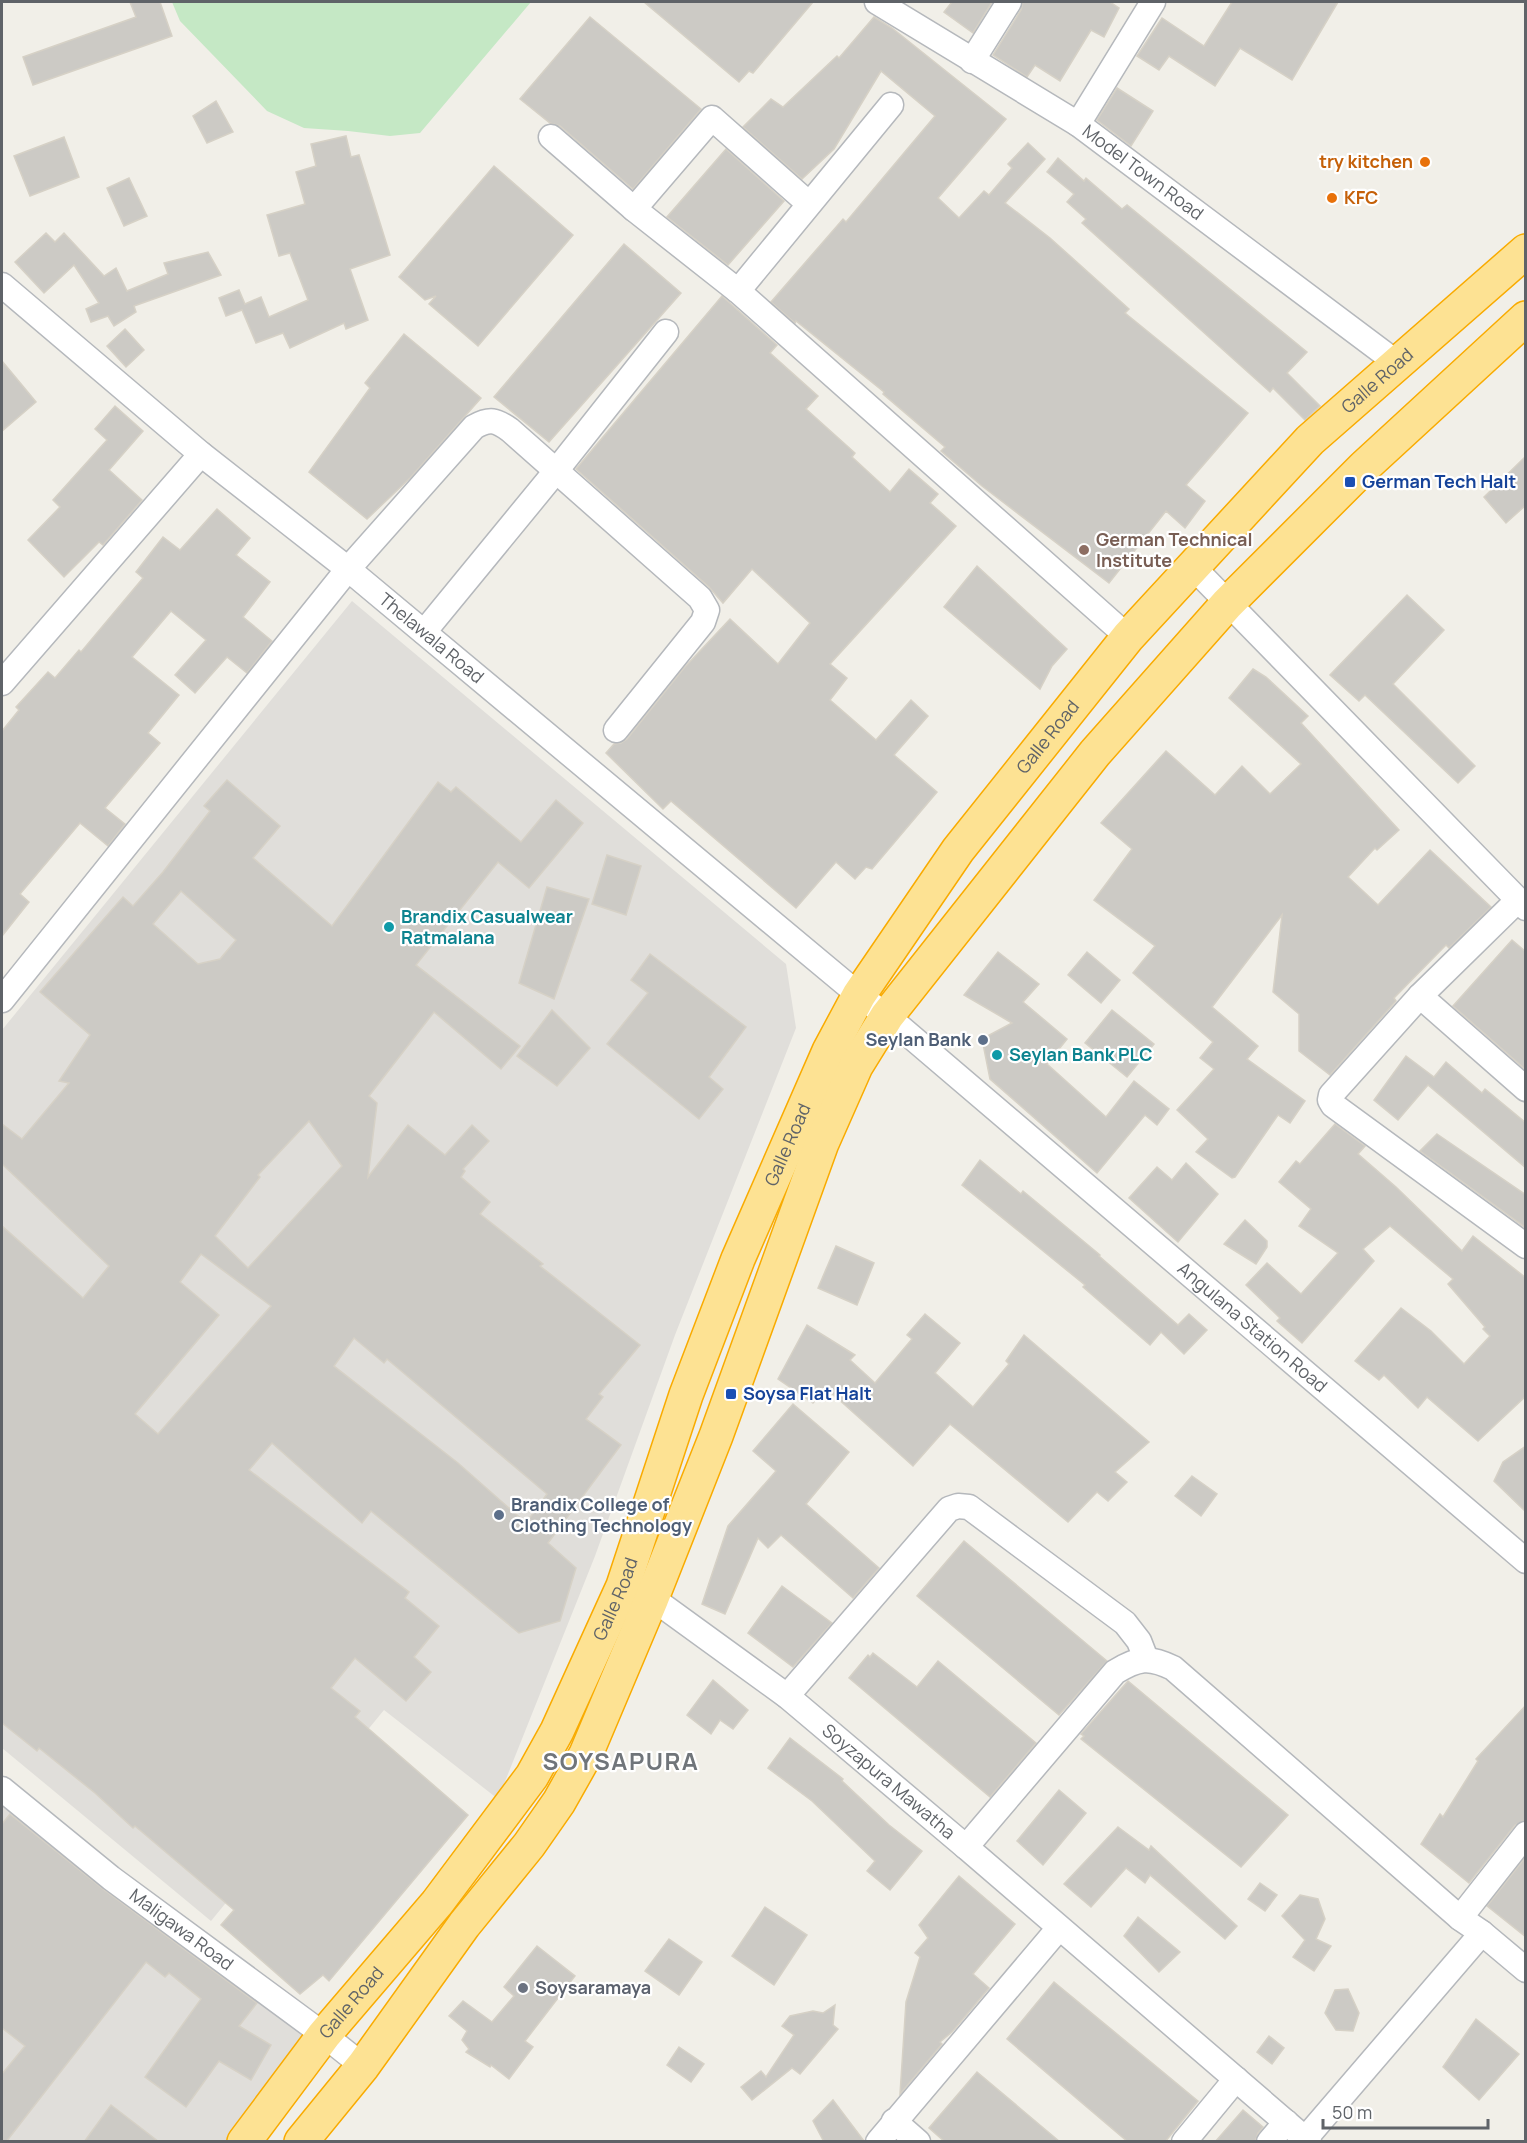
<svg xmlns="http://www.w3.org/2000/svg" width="1527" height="2143" font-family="Manrope,sans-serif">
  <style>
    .industrial { fill: #e0deda }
    .green { fill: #c5e8c5 }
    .building { fill: #cccac5; stroke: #d6d1c6; stroke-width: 1.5; fill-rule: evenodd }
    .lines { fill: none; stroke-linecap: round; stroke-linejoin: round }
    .minor-casing { stroke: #b5b8bc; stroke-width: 27 }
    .highway-casing { stroke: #f9ab00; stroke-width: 36 }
    .minor { stroke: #fff; stroke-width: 24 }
    .highway { stroke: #fde293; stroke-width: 33 }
    .food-dot { fill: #e8710a; stroke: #fff; stroke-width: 2 }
    .transit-dot { fill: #1a4fb4; stroke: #fff; stroke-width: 2 }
    .education-dot { fill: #8d6e63; stroke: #fff; stroke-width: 2 }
    .culture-dot { fill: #0f9aa8; stroke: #fff; stroke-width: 2 }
    .service-dot { fill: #5c6f8a; stroke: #fff; stroke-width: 2 }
    .worship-dot { fill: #6b7280; stroke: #fff; stroke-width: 2 }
    .labels { text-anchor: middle; stroke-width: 4.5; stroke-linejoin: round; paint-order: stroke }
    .food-label { font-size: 18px; font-weight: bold; fill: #c56008; stroke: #fff; text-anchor: end }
    .street-label { font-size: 18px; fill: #5f6368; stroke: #fff }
    .transit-label { font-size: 18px; font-weight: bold; fill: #164399; stroke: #fff; text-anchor: start }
    .education-label { font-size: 18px; font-weight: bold; fill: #785e54; stroke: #fff; text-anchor: start }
    .culture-label { font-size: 18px; font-weight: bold; fill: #0d838f; stroke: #fff; text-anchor: start }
    .service-label { font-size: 18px; font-weight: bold; fill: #4e5e75; stroke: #fff; text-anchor: end }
    .worship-label { font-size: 18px; font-weight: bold; fill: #5b616d; stroke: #fff; text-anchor: start }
    .district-label { font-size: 24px; font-weight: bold; letter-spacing: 1.5px; fill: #70757a; stroke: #fff }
  </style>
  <rect width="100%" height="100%" fill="#f1efe8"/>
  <g class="industrial">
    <polygon points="352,601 786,964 796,1028 675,1335 595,1556 498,1799 384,1710 211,1921 2,1748 2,1030"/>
    <polygon points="2,1779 310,2037 225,2141 2,2141"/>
  </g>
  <polygon class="green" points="172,2 531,2 420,133 390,136 348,131 304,128 267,111 180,21"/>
  <g class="building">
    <polygon points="130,2 160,2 172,36 33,85 23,57 136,17"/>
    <polygon points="644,2 813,2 753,73 749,71 739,82"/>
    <polygon points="952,2 992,2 973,33 944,12"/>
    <polygon points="1023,2 1110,2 1119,8 1104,37 1091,30 1060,81 1035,65 1027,77 993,55 1021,10"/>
    <polygon points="1232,2 1338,2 1292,80 1240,48 1215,86 1169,56 1159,70 1137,56 1162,18 1204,46"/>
    <polygon points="590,17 701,109 633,189 560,126 550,123 520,99"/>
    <polygon points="874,17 892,28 1006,119 938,198 959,218 984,191 989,195 1012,168 1008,164 1028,143 1045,159 1005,203 1050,238 1129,309 1125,313 1248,413 1186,485 1205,501 1185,528 1166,511 1109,583 982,486 941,451 945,447 883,394 884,392 796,321 795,323 771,302 843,219 846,222 935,116 881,71 834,149 802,179 743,127 771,99 783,107 837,56 839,58"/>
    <polygon points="1117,88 1153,111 1131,146 1097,120"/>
    <polygon points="216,101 233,132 207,143 193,116"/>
    <polygon points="346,136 351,157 359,155 390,255 350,269 368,320 346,329 344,323 290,348 283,333 256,343 242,310 226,316 219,298 239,290 245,304 261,297 269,317 308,300 290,253 279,256 267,215 305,204 296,172 316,166 311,144"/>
    <polygon points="64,137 79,177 30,196 14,156"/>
    <polygon points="726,149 784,201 728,265 667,217"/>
    <polygon points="1058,158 1084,181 1086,178 1122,209 1127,205 1307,352 1287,373 1320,406 1305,420 1273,388 1270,392 1082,223 1086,219 1067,202 1074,194 1047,172"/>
    <polygon points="494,166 573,235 478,346 429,304 436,296 425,300 399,277"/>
    <polygon points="129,178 147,216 124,226 107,188"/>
    <polygon points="46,233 55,242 64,233 104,276 116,268 127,291 168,274 164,263 208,252 221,275 134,306 136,312 114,326 108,316 91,322 86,309 99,303 74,265 44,293 15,262"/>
    <polygon points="624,244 681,293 549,442 494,397"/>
    <polygon points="722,296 777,345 770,353 818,396 806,409 855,453 852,457 890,492 909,469 938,494 930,503 956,526 830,664 847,678 830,700 876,740 911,700 928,716 894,755 937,792 872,869 866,867 855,879 836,862 796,908 671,801 663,809 606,753 614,744 621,743 627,739 684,668 730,619 778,664 810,623 752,569 723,603 709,587 576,469"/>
    <polygon points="125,329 144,350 126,367 107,346"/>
    <polygon points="404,334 481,398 410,478 367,519 309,472 370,388 365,383"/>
    <polygon points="2,361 36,402 2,431"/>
    <polygon points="115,406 143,431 109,470 142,500 103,545 99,542 64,577 28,540 60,507 53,500 107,440 95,429"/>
    <polygon points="1526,456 1526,505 1506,523 1484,497"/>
    <polygon points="217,509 250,538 236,555 270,582 243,617 272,641 247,673 227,657 195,693 175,675 206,640 171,611 132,657 179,695 148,733 160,743 105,808 125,824 108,846 80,823 20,894 29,902 2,936 2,731 19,710 16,707 48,672 55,678 79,650 81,652 143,578 136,572 163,537 180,550"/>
    <polygon points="977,566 1067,649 1052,666 1040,689 944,607"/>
    <polygon points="1407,595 1444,630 1393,684 1475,766 1458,783 1365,695 1359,701 1330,675"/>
    <polygon points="1253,669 1266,677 1308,716 1301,723 1399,830 1377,850 1375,848 1348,877 1378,905 1430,850 1491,907 1449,948 1446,945 1394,998 1396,1001 1330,1075 1299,1051 1299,1014 1273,992 1282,915 1212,1007 1258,1046 1247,1059 1305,1101 1290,1123 1278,1115 1235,1177 1232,1178 1196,1152 1208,1139 1177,1110 1214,1069 1200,1058 1213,1042 1133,973 1155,946 1094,900 1132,849 1101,823 1166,751 1215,795 1242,766 1270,794 1301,764 1229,698"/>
    <path d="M227 780 280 826 253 858 332 926 438 782 451 792 456 787 521 842 556 800 583 823 529 888 498 862 416 965 520 1046 501 1069 434 1012 369 1096 377 1103 368 1177 408 1125 445 1155 472 1125 489 1141 463 1169 465 1171 461 1177 490 1202 480 1214 543 1264 540 1266 640 1345 599 1394 603 1397 586 1419 621 1445 548 1543 576 1568 560 1621 519 1633 371 1511 362 1523 272 1443 249 1470 409 1592 405 1598 439 1626 414 1657 431 1672 406 1701 355 1658 331 1688 360 1711 355 1717 468 1815 329 1981 323 1975 300 1994 221 1925 234 1910 135 1826 133 1828 95 1793 39 1748 37 1751 2 1723V1226L83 1298 109 1266 2 1164V1124L22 1139 69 1083 59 1081 90 1035 40 992 123 897 133 906 163 872 210 811 204 806ZM181 891 236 940 220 959 198 964 153 924ZM309 1121 342 1166 248 1268 215 1236 260 1177 258 1175ZM201 1254 271 1306 158 1434 135 1414 219 1315 180 1282ZM354 1338 384 1363 387 1359 547 1494 526 1523 458 1463 334 1366Z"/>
    <polygon points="607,855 641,866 626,915 592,904"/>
    <polygon points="547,887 589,899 554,999 519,983"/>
    <polygon points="1512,940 1526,952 1526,1070 1453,1006"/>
    <polygon points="998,952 1039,984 1023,1002 1067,1039 1047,1064 1106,1117 1134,1081 1169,1109 1157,1125 1145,1115 1097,1173 990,1079 982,1039 1012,1023 964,995"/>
    <polygon points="1087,952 1120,980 1101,1003 1068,975"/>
    <polygon points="650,954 746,1027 709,1077 723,1089 699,1119 607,1044 648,993 631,980"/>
    <polygon points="552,1010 590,1048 557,1086 517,1056"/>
    <polygon points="1112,1010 1154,1044 1127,1077 1085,1043"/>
    <polygon points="1406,1056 1434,1077 1446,1062 1482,1093 1485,1089 1526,1123 1526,1168 1428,1085 1398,1120 1374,1100"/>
    <polygon points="1335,1124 1365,1146 1358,1154 1396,1187 1462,1251 1473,1236 1526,1278 1526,1396 1478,1441 1427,1397 1418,1408 1384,1375 1379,1380 1355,1361 1401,1308 1431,1331 1464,1364 1490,1336 1483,1329 1485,1327 1448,1284 1453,1279 1390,1226 1363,1249 1374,1261 1302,1343 1277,1321 1280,1318 1246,1285 1267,1263 1301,1294 1338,1253 1299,1226 1311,1209 1279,1182 1296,1161 1300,1164"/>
    <polygon points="1437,1134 1526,1195 1526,1228 1420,1151"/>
    <polygon points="980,1160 1021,1194 1023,1191 1100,1255 1099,1256 1178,1325 1189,1314 1207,1330 1184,1354 1161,1332 1150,1345 1083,1287 1085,1285 962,1185"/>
    <polygon points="1186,1163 1218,1194 1178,1242 1129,1198 1157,1167 1172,1180"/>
    <polygon points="1245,1220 1267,1241 1267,1247 1256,1264 1224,1244"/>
    <polygon points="836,1246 874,1263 857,1305 818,1288"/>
    <polygon points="925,1314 960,1343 935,1373 973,1407 1009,1364 1006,1361 1024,1335 1149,1442 1115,1472 1127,1482 1108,1501 1097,1492 1068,1522 950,1424 913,1466 826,1388 813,1403 778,1379 807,1325 855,1355 850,1360 875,1383 912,1339 907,1335"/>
    <polygon points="793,1404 849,1452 806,1504 879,1568 853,1598 781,1535 768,1548 758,1538 725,1614 702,1604 728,1526 776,1471 753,1451"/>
    <polygon points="1526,1446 1526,1512 1494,1481 1503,1462"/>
    <polygon points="1192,1476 1217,1494 1201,1516 1175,1496"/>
    <polygon points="964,1541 1107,1661 1059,1715 917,1596"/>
    <polygon points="782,1586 832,1623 793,1667 748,1633"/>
    <polygon points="873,1653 917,1687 938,1661 1036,1743 990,1797 849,1678 868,1655 870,1657"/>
    <polygon points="713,1680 748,1710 733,1729 720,1720 711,1734 687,1715"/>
    <polygon points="1128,1681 1288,1815 1241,1867 1081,1739 1084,1736 1081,1734"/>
    <polygon points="1526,1705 1526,1820 1515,1825 1469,1883 1421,1844 1440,1814 1443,1817 1478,1761 1476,1759"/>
    <polygon points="790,1738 843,1779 842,1781 889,1825 922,1851 890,1890 867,1871 875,1861 812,1801 768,1768"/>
    <polygon points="1059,1790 1086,1813 1043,1865 1017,1841"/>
    <polygon points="10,1814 103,1889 257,2003 239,2026 271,2045 251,2080 219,2061 186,2107 145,2077 201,1999 169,1973 165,1977 146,1962 6,2142 2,2142 2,2074 25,2046 2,2028 2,1824"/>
    <polygon points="1118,1827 1149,1850 1151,1846 1237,1926 1225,1939 1150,1875 1145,1883 1126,1868 1091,1907 1064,1884"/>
    <polygon points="1524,1859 1526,1860 1526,1937 1487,1906"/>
    <polygon points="959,1876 1015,1924 973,1974 989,1988 952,2032 940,2042 942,2044 900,2094 906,2002 920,1957 915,1953 928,1938 919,1925"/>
    <polygon points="1260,1883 1277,1895 1265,1911 1248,1899"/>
    <polygon points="1300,1895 1318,1899 1325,1919 1316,1939 1331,1946 1314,1971 1293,1957 1305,1940 1282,1916"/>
    <polygon points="765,1907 807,1935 774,1985 732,1956"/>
    <polygon points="1138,1917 1180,1952 1159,1972 1124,1936"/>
    <polygon points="669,1939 702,1962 679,1995 645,1971"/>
    <polygon points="537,1946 575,1976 525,2041 533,2047 509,2079 491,2065 490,2067 466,2052 469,2049 462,2040 467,2031 449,2016 463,2001 492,2022 514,1996 504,1987"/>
    <polygon points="1054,1982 1198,2101 1165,2142 1128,2142 1007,2039"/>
    <polygon points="1348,1989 1359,2013 1353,2031 1336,2030 1325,2013 1335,1990"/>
    <polygon points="835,2005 833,2025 838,2029 800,2074 792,2068 752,2100 741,2087 761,2071 766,2077 794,2035 782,2026 790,2016 813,2011 823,2013"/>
    <polygon points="1476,2019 1519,2054 1479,2100 1443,2067"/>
    <polygon points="1269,2036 1284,2048 1272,2064 1257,2052"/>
    <polygon points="679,2047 704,2064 691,2082 667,2065"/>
    <polygon points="977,2072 1060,2142 945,2142 929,2128"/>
    <polygon points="833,2100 864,2141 864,2142 824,2142 813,2121"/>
    <polygon points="111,2105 159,2142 84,2142"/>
    <polygon points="1243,2110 1263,2127 1258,2133 1255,2142 1215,2142"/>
  </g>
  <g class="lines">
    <defs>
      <g id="minor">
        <path id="s1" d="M877 2 1078 124 1397 363"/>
        <polyline points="972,61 1009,2"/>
        <polyline points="1078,124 1153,2"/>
        <polyline points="551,137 634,209 738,291 1128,637"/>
        <polyline points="634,209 712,118 808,203"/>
        <path id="s2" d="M2 285 201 454 348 569 859 995 887 1016 1526 1561"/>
        <polyline points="738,291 891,105"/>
        <polyline points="1193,567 1526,908"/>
        <polyline points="424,632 556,471 666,332"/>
        <polyline points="2,683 201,454"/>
        <polyline points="1518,900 1420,996 1331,1095 1330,1100 1333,1105 1526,1246"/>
        <polyline points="1420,996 1526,1089"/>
        <path d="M2 1000 348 569 474 427C490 418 496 420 510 430L700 598 707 610 703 622 616 730"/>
        <path id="s3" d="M639 1592 652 1598 787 1696 966 1847 1115 1672C1138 1658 1149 1656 1173 1668L1460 1918 1482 1933 1526 1970"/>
        <polyline points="787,1696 949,1509 958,1506 969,1507 1125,1623 1139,1641 1146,1659"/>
        <path id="s4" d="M2 1789 111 1878 324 2035 363 2066"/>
        <polyline points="966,1847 1309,2142"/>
        <polyline points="1460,1918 1526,1834"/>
        <polyline points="894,2121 918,2142"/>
        <polyline points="1305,2139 1482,1933"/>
        <polyline points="878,2142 1059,1928"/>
        <polyline points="1184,2142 1236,2079"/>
        <polyline points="1269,2142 1286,2122"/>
      </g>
      <g id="highway">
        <path id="s5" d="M244 2142 324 2035 437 1903 532 1776 557 1731 623 1586 686 1395 738 1259 829 1051 859 995 958 850 1128 637 1310 440 1526 251"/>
        <polyline points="301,2142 363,2066 464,1925 529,1845 559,1802 586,1754 652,1598 716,1436 822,1143 856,1066 887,1016 1095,753 1227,604 1364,467 1526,318"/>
      </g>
    </defs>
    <use href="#minor" class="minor-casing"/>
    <use href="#highway" class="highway-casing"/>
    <use href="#minor" class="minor"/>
    <use href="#highway" class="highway"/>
  </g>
  <g class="food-dot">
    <circle cx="1425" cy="162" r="6"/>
    <circle cx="1332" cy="198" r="6"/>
  </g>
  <g class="transit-dot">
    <rect x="1344" y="476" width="12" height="12" rx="3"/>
    <rect x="725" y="1388" width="12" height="12" rx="3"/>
  </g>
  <circle class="education-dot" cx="1084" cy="550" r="6"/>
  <g class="culture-dot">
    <circle cx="389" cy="927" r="6"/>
    <circle cx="997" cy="1055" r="6"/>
  </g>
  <g class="service-dot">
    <circle cx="983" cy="1040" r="6"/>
    <circle cx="499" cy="1515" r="6"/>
  </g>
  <circle class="worship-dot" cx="523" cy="1988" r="6"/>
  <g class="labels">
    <g class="food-label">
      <text x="1413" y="168">try kitchen</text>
      <text x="1344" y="204" text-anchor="start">KFC</text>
    </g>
    <g class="street-label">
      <text dy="6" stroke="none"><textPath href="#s1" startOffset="316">Model Town Road</textPath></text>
      <text dy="6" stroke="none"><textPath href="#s5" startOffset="2120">Galle Road</textPath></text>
      <text dy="6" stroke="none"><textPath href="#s2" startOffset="556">Thelawala Road</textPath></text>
      <text dy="6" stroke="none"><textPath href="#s5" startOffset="1634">Galle Road</textPath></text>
      <text dy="6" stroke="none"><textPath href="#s5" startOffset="1148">Galle Road</textPath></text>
      <text dy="6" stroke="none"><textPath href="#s2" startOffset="1628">Angulana Station Road</textPath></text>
      <text dy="6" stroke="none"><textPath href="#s5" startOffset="662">Galle Road</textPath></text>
      <text dy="6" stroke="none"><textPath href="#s3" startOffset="314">Soyzapura Mawatha</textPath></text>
      <text dy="6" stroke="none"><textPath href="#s4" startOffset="228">Maligawa Road</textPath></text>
      <text dy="6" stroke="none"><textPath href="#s5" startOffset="176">Galle Road</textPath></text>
    </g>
    <g class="transit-label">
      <text x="1362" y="488">German Tech Halt</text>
      <text x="743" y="1400">Soysa Flat Halt</text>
    </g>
    <g class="education-label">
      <text x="1096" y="546">German Technical<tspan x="1096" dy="21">Institute</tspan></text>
    </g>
    <g class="culture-label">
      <text x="401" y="923">Brandix Casualwear<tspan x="401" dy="21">Ratmalana</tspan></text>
      <text x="1009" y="1061">Seylan Bank PLC</text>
    </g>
    <g class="service-label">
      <text x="971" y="1046">Seylan Bank</text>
      <text x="511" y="1511" text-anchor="start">Brandix College of<tspan x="511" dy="21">Clothing Technology</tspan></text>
    </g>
    <g class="worship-label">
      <text x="535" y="1994">Soysaramaya</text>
    </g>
    <g class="district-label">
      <text x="621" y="1770">SOYSAPURA</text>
    </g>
  </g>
  <rect width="1527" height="2143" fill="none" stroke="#5f6368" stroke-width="6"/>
  <path d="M1323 2119v9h165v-9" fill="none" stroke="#5f6368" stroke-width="3"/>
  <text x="1332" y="2119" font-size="18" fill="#5f6368" stroke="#ffffff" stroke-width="4.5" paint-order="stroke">50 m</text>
</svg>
